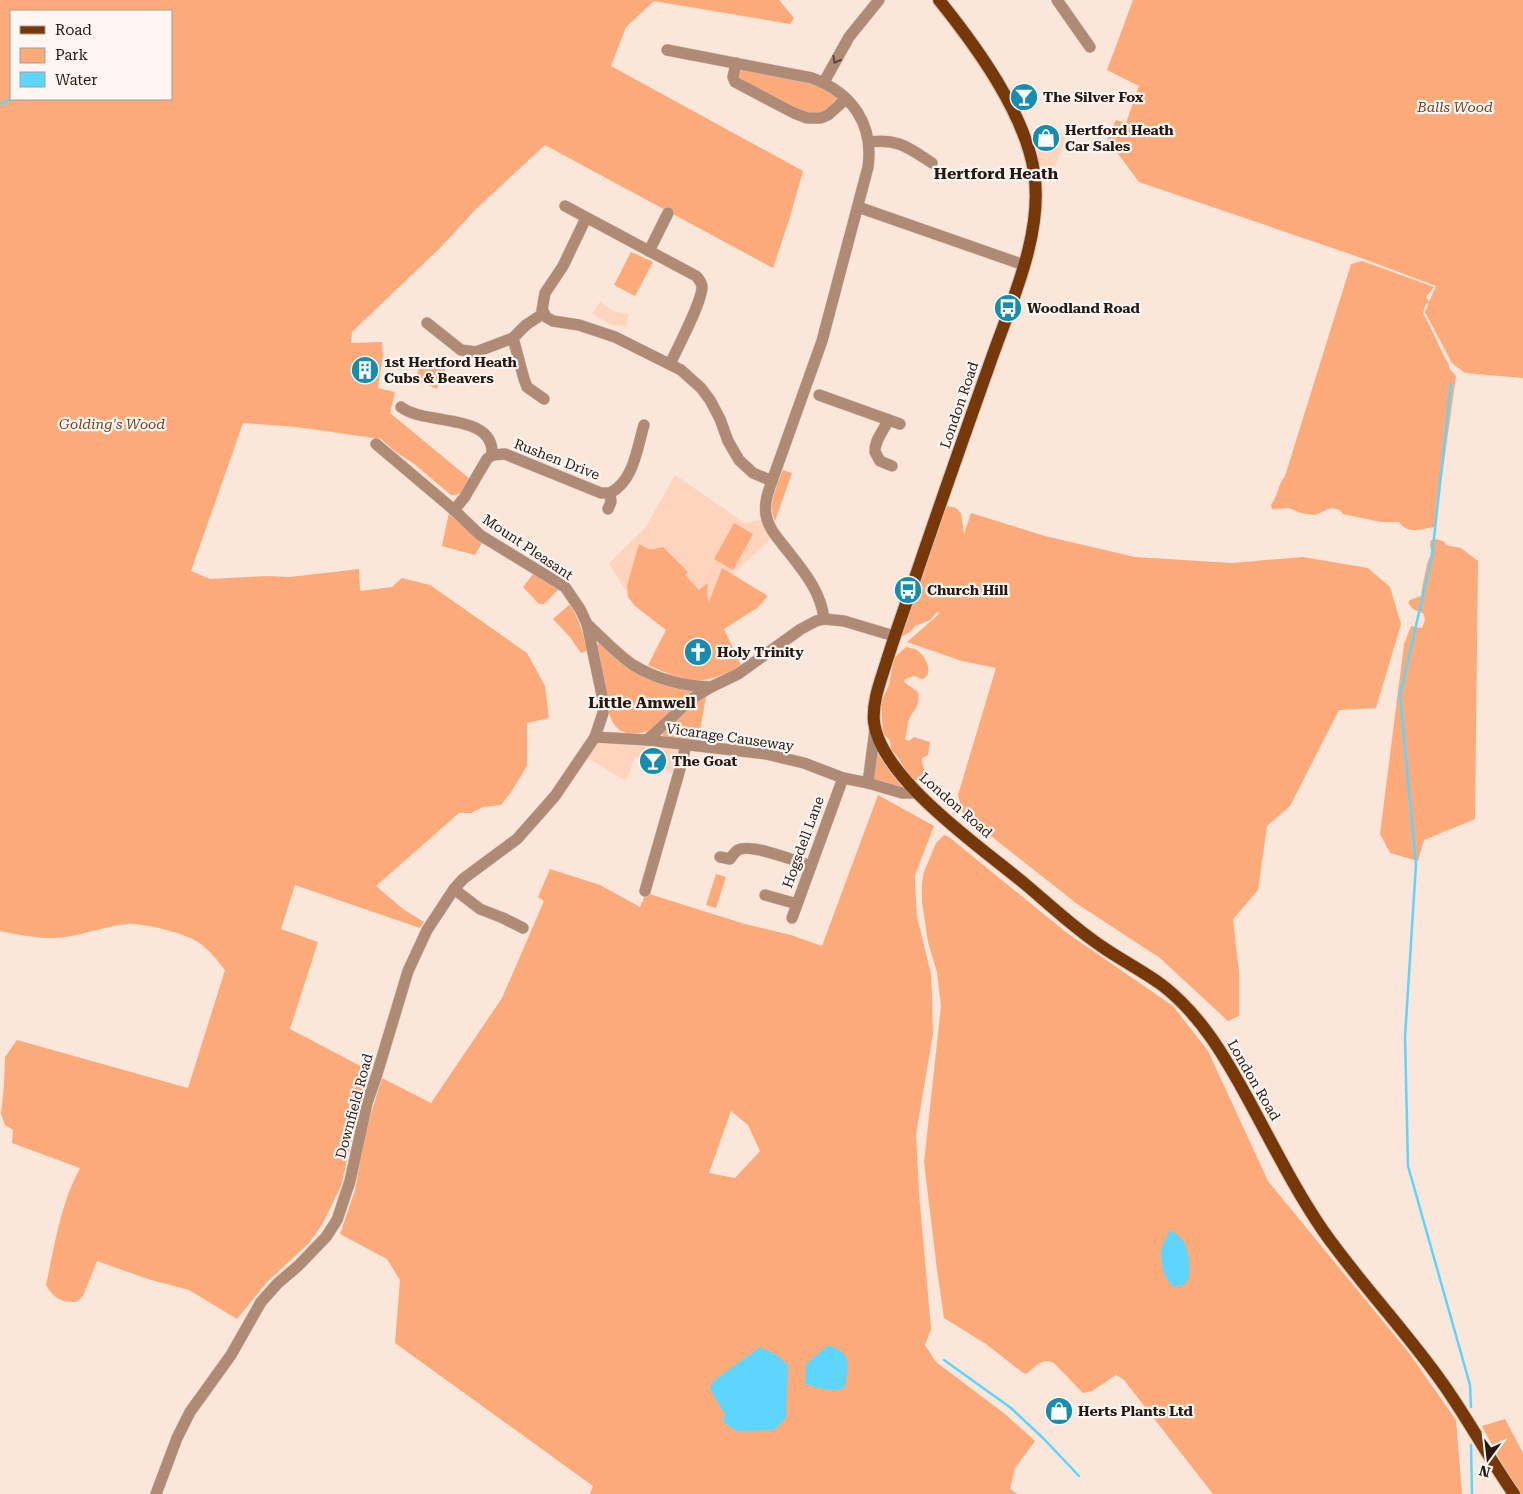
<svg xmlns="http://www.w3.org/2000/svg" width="1523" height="1494" font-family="'Roboto Serif',serif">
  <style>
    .built { fill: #ffd4bc }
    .green { fill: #fcaa7a; fill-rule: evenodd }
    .water { fill: #5dd5fe }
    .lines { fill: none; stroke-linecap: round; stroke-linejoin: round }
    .stream { stroke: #5dd5fe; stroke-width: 2.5 }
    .minor-casing { stroke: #d5c1b6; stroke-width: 12 }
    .major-casing { stroke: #d5c1b6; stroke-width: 14 }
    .minor { stroke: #af8a75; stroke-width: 11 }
    .major { stroke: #763809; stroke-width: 12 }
    .oneway { stroke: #5d463a }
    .labels { text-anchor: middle; stroke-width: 4.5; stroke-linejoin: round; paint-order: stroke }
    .poi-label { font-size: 14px; font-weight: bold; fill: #261912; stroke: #fdf6f2; text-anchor: start }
    .park-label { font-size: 14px; font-style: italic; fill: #77401c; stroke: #fdf6f2 }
    .street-label { font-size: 14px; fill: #261912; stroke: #fdf6f2 }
    .quarter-label { font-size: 16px; font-weight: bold; fill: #261912; stroke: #fdf6f2 }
  </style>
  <rect width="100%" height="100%" fill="#fbe6da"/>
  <g class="built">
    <polygon points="1052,130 1066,135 1056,164 1049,176 1045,179 1041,179 1036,139"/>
    <polygon points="600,302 613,311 629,314 626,327 612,325 592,314"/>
    <polygon points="675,475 745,523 761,520 771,538 732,575 722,569 709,603 635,606 609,563 646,527"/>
    <polygon points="599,742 682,750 676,774 635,757 626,781 586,757 593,745"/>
  </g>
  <g class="green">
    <path d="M0 0H779L794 18 790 24 654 1 626 27 611 66 803 171 789 220 773 268 545 145 476 209 442 246 352 332 351 343 382 342 383 355 378 388 395 392 390 413 470 479C465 488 462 496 451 495L413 463 397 453 381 439 297 427 243 423 191 571 210 579 267 576 290 577 359 569 360 591 392 587 402 578 430 585 527 653 545 686 549 718 527 723V766L511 792 501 805 483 807 471 813H459L376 886 403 909 424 922 420 928 295 885 281 929 318 942 290 1029 368 1070 341 1186 323 1223 309 1243 267 1282 237 1319 189 1290 148 1279 97 1261 83 1296 76 1302C60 1302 54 1298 46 1285 55 1244 60 1205 80 1168L12 1143 13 1130 5 1125 1 1114 4 1085 5 1057 17 1040 188 1088 225 970C217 960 209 949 198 942 185 933 140 922 125 924 104 927 85 934 65 937 43 940 21 935 0 931ZM11 11H171V99H11Z"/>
    <path d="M1133 0H1523V378L1465 373 1452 363 1425 312 1429 303 1426 304 1423 313C1433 330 1439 348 1449 365V368L1456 376 1435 527C1422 528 1410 536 1399 522H1381L1348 515 1343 514 1340 510 1331 508 1315 515 1301 513 1289 508 1272 509 1271 505C1278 496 1278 484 1285 476L1351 264 1362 261 1434 287 1426 297 1429 302 1436 286 1356 256 1139 182 1107 139 1116 120 1126 123 1139 86 1107 70Z"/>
    <polygon points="743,68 810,80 837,98 838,102 833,109 810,116 750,87 736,75"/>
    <polygon points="631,252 653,262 635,296 614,285"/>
    <polygon points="420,363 446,368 437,389 424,383 414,382 417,376"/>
    <path d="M783 470 792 473 775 521C767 504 777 486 783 470Z"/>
    <path d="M948 506 956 508 961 513 964 534 971 513 1045 536 1135 557 1232 563 1303 557 1368 568 1390 587 1401 624 1376 708 1339 710 1290 806 1267 826 1258 890 1233 919 1239 972V1016L1228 1021 1160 958 1076 903 963 814 958 795 996 668 962 661 907 642 938 615 939 612 936 613 930 620 915 626 910 632 903 636 900 633 901 626 937 533V525L941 523C940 514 940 511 948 506Z"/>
    <polygon points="449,513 482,543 475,555 442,546"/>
    <polygon points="734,523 753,534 733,570 714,559"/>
    <path d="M1435 539 1443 541 1446 545 1461 548 1478 561 1475 819 1424 840 1418 861 1390 853 1380 834 1404 644 1411 626 1422 628 1425 620 1424 614 1413 609 1408 603 1410 600 1421 596C1422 585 1425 575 1427 564 1428 560 1431 556 1431 552 1431 546 1429 546 1431 540Z"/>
    <path d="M639 544C652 551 649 550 663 547L688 572 685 575 699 590 708 583 707 595 709 602 722 568 768 596 757 608 724 629 741 665C736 670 731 672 724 674 693 687 678 678 648 665L666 630 635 606 628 597 627 585Z"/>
    <polygon points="534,573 559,589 544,604 539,604 523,587"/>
    <path d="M569 605 571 606C580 621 583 634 587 651L581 653 570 637 553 619Z"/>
    <path d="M600 643 621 658 696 690C684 701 666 721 652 729 640 735 622 737 614 724 606 713 599 668 596 652L595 645Z"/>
    <path d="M906 647C909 648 912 648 915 649 925 654 935 673 923 679L914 676 905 679 904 682 918 692C921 709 912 709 908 722 907 728 907 733 905 739L909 741 914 737 930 742 928 755 922 758C921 766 928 772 926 781L923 783C903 778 905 761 891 750L890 741 883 733 881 702 889 685 894 658Z"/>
    <polygon points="706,697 698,742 664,738 662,733 701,698"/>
    <polygon points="877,748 905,788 904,790 873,781"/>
    <path d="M878 795 934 826 915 875V884L917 917 931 974 932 995 933 1034 916 1134 919 1193 931 1329 925 1345 936 1362 1005 1414 1035 1441 1015 1468 1010 1489 1018 1494H590L593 1486 395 1343 400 1280 387 1259 340 1234 355 1190 366 1130 382 1078 431 1103 502 998 544 901 538 897 550 869 600 885 640 907 646 893 745 924 791 935 822 946ZM731 1111 748 1125 760 1151 735 1178 709 1173Z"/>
    <path d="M944 835 949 837 1067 933 1173 1006 1208 1051 1268 1181 1409 1353 1456 1420 1462 1494H1213L1124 1380 1116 1375 1092 1391 1083 1393 1054 1363C1042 1357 1035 1367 1026 1374L1022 1372 986 1344 944 1318 937 1270 924 1162 941 1006 937 972 928 942 922 902V883L924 872 936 843Z"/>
    <polygon points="716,874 726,877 716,908 706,905"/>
    <polygon points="1505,1419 1523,1453 1523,1494 1521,1494 1510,1479 1482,1426"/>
  </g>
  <g class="water">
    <path d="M1170 1230C1190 1239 1190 1260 1189 1279L1183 1285 1175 1287C1164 1281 1161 1265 1161 1252 1162 1245 1167 1237 1170 1230Z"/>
    <path d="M828 1345C853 1353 848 1365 845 1387 834 1394 817 1387 805 1384L806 1364Z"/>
    <polygon points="760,1347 777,1355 788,1365 786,1418 774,1430 737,1431 723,1422 725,1414 710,1389 713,1381"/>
  </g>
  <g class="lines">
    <g class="stream">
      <polyline points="0,104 12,99"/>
      <polyline points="1451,384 1432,556 1400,695 1416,864 1405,1037 1408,1166 1470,1385 1471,1407"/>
      <polyline points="944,1360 1011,1408 1044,1439 1079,1476"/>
      <polyline points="1471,1445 1472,1494"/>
    </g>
    <defs>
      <g id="minor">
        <polyline points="1057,0 1090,47"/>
        <path d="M667 50 812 78C852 93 874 124 868 167L822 341 772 481C768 492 764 503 766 515 768 527 776 536 783 545 801 568 821 590 824 619"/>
        <polyline points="736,63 733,77 735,82 794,113 807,118 821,118 828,115 846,99"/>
        <polyline points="824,82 849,37 879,0"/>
        <path d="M869 142C898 138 909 148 932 163"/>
        <path d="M565 206 696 276C699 279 701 282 702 286 703 300 677 349 670 364"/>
        <polyline points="858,207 1024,265"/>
        <polyline points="586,218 563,266 545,293 542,310 546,317 553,321 579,325 615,337 681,370 701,388 710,400 720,419 728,441 739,460 753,473 772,481"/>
        <polyline points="649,251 668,213"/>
        <polyline points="427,323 461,350 476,352 513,338 526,325 544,313"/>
        <polyline points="513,338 524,379 527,387 544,399"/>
        <polyline points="819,395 900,424"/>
        <path d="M401 407C425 426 495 412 492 455"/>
        <path d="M888 420C884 431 874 440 875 452L880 461 892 466"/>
        <path d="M608 509 611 502 610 493C634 481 637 448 644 425"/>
        <polyline points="454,510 464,498 487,459 492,455 505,454 601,493 610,493"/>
        <path d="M587 624C601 637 617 654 633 665 656 679 684 686 711 687"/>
        <polyline points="595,737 647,740 766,754 804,763 843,778 868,783 902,793 917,793"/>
        <polyline points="647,740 693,698 711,687 738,674 801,629 816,621 824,619 844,621 894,636"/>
        <polyline points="868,783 875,729"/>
        <path d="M720 857 730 859C732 856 735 852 738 850 751 843 796 861 811 866"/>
        <polyline points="454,889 480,909 503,918 523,928"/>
        <polyline points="645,891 682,762 686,745"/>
        <polyline points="765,895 797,904"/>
        <polyline points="792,918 843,778"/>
        <polyline points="156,1494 177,1438 190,1412 231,1355 261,1302 278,1283 298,1266 326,1237 337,1220 350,1181 367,1103 377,1074 408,971 427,930 454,889 463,879 517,839 555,796 595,737 603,713 603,700 587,624 580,609 565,587 480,535 454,510 376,444"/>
      </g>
      <path id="major" d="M939 0C976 46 1025 113 1034 172 1044 234 1010 305 990 363 964 436 938 510 913 584 904 609 895 635 887 660 881 680 872 701 874 722 881 779 982 848 1025 884 1050 905 1074 928 1101 946 1121 960 1143 971 1162 985 1201 1015 1225 1057 1248 1099 1272 1143 1295 1190 1324 1232 1360 1283 1404 1329 1441 1381 1467 1417 1488 1457 1514 1494"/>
    </defs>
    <use href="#minor" class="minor-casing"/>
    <use href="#major" class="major-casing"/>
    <use href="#minor" class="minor"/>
    <use href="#major" class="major"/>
  </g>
  <defs><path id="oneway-chevron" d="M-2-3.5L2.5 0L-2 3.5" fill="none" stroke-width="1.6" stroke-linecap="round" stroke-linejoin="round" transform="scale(1.25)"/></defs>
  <use class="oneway" href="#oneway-chevron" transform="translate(836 60) rotate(119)"/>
  <defs>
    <symbol id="bar-disc" viewBox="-11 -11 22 22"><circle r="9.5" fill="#158daf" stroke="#fdf6f2"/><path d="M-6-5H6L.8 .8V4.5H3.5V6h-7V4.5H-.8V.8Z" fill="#fff"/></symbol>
    <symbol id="shop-disc" viewBox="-11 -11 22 22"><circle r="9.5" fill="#158daf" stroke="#fdf6f2"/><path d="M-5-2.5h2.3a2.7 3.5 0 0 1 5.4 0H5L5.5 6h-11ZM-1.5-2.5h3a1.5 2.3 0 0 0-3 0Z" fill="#fff"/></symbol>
    <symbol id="bus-disc" viewBox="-11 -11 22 22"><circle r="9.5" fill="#158daf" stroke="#fdf6f2"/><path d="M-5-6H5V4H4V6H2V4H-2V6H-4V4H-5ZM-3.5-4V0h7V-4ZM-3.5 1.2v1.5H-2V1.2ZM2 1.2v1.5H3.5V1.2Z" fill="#fff"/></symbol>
    <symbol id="building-disc" viewBox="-11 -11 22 22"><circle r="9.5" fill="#158daf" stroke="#fdf6f2"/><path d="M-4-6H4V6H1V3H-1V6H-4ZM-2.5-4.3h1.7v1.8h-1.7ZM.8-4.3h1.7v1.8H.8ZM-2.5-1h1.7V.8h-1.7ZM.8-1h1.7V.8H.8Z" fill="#fff"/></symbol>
    <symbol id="church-disc" viewBox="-11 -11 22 22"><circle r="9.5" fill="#158daf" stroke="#fdf6f2"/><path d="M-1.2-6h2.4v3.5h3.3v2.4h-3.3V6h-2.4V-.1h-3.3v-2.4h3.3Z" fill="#fff"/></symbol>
  </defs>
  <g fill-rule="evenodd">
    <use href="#bar-disc" x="1008" y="81" width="32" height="32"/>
    <use href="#shop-disc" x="1030" y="122" width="32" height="32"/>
    <use href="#bus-disc" x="992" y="292" width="32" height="32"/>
    <use href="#building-disc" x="349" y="354" width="32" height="32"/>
    <use href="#bus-disc" x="892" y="574" width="32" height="32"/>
    <use href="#church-disc" x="682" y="636" width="32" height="32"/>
    <use href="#bar-disc" x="637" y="745" width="32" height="32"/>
    <use href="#shop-disc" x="1043" y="1395" width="32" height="32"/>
  </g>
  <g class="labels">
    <g class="poi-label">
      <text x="1043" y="102">The Silver Fox</text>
      <text x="1065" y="135">Hertford Heath<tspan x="1065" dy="16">Car Sales</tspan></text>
      <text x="1027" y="313">Woodland Road</text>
      <text x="384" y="367">1st Hertford Heath<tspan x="384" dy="16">Cubs &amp; Beavers</tspan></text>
      <text x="927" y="595">Church Hill</text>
      <text x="717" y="657">Holy Trinity</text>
      <text x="672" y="766">The Goat</text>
      <text x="1078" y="1416">Herts Plants Ltd</text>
    </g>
    <g class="park-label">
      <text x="1455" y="112">Balls Wood</text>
      <text x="112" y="429">Golding's Wood</text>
    </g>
    <g class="street-label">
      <text transform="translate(959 405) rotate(-71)" y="5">London Road</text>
      <text transform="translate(557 459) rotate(21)" y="5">Rushen Drive</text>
      <text transform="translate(528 547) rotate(34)" y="5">Mount Pleasant</text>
      <text transform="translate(730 737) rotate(8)" y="5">Vicarage Causeway</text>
      <text transform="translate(956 805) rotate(41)" y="5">London Road</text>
      <text transform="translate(803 842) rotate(-70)" y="5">Hogsdell Lane</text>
      <text transform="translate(1254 1080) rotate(60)" y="5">London Road</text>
      <text transform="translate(354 1106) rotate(-75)" y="5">Downfield Road</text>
    </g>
    <g class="quarter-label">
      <text x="996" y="179">Hertford Heath</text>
      <text x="642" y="708">Little Amwell</text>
    </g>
  </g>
  <rect x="10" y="10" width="162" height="90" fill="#fdf6f2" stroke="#a79e98"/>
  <rect x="20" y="26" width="25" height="8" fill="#763809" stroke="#a79e98"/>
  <text x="55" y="35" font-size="15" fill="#261912">Road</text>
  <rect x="20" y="48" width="25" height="15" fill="#fcaa7a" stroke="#a79e98"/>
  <text x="55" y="60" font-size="15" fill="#261912">Park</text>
  <rect x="20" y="72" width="25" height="15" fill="#5dd5fe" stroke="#a79e98"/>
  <text x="55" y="85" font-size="15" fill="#261912">Water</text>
  <g transform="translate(1488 1459) rotate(195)" stroke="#fdf6f2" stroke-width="4" paint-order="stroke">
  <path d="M0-4L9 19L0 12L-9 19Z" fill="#261912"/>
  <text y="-8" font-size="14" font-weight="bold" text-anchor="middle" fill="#261912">N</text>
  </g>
</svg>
